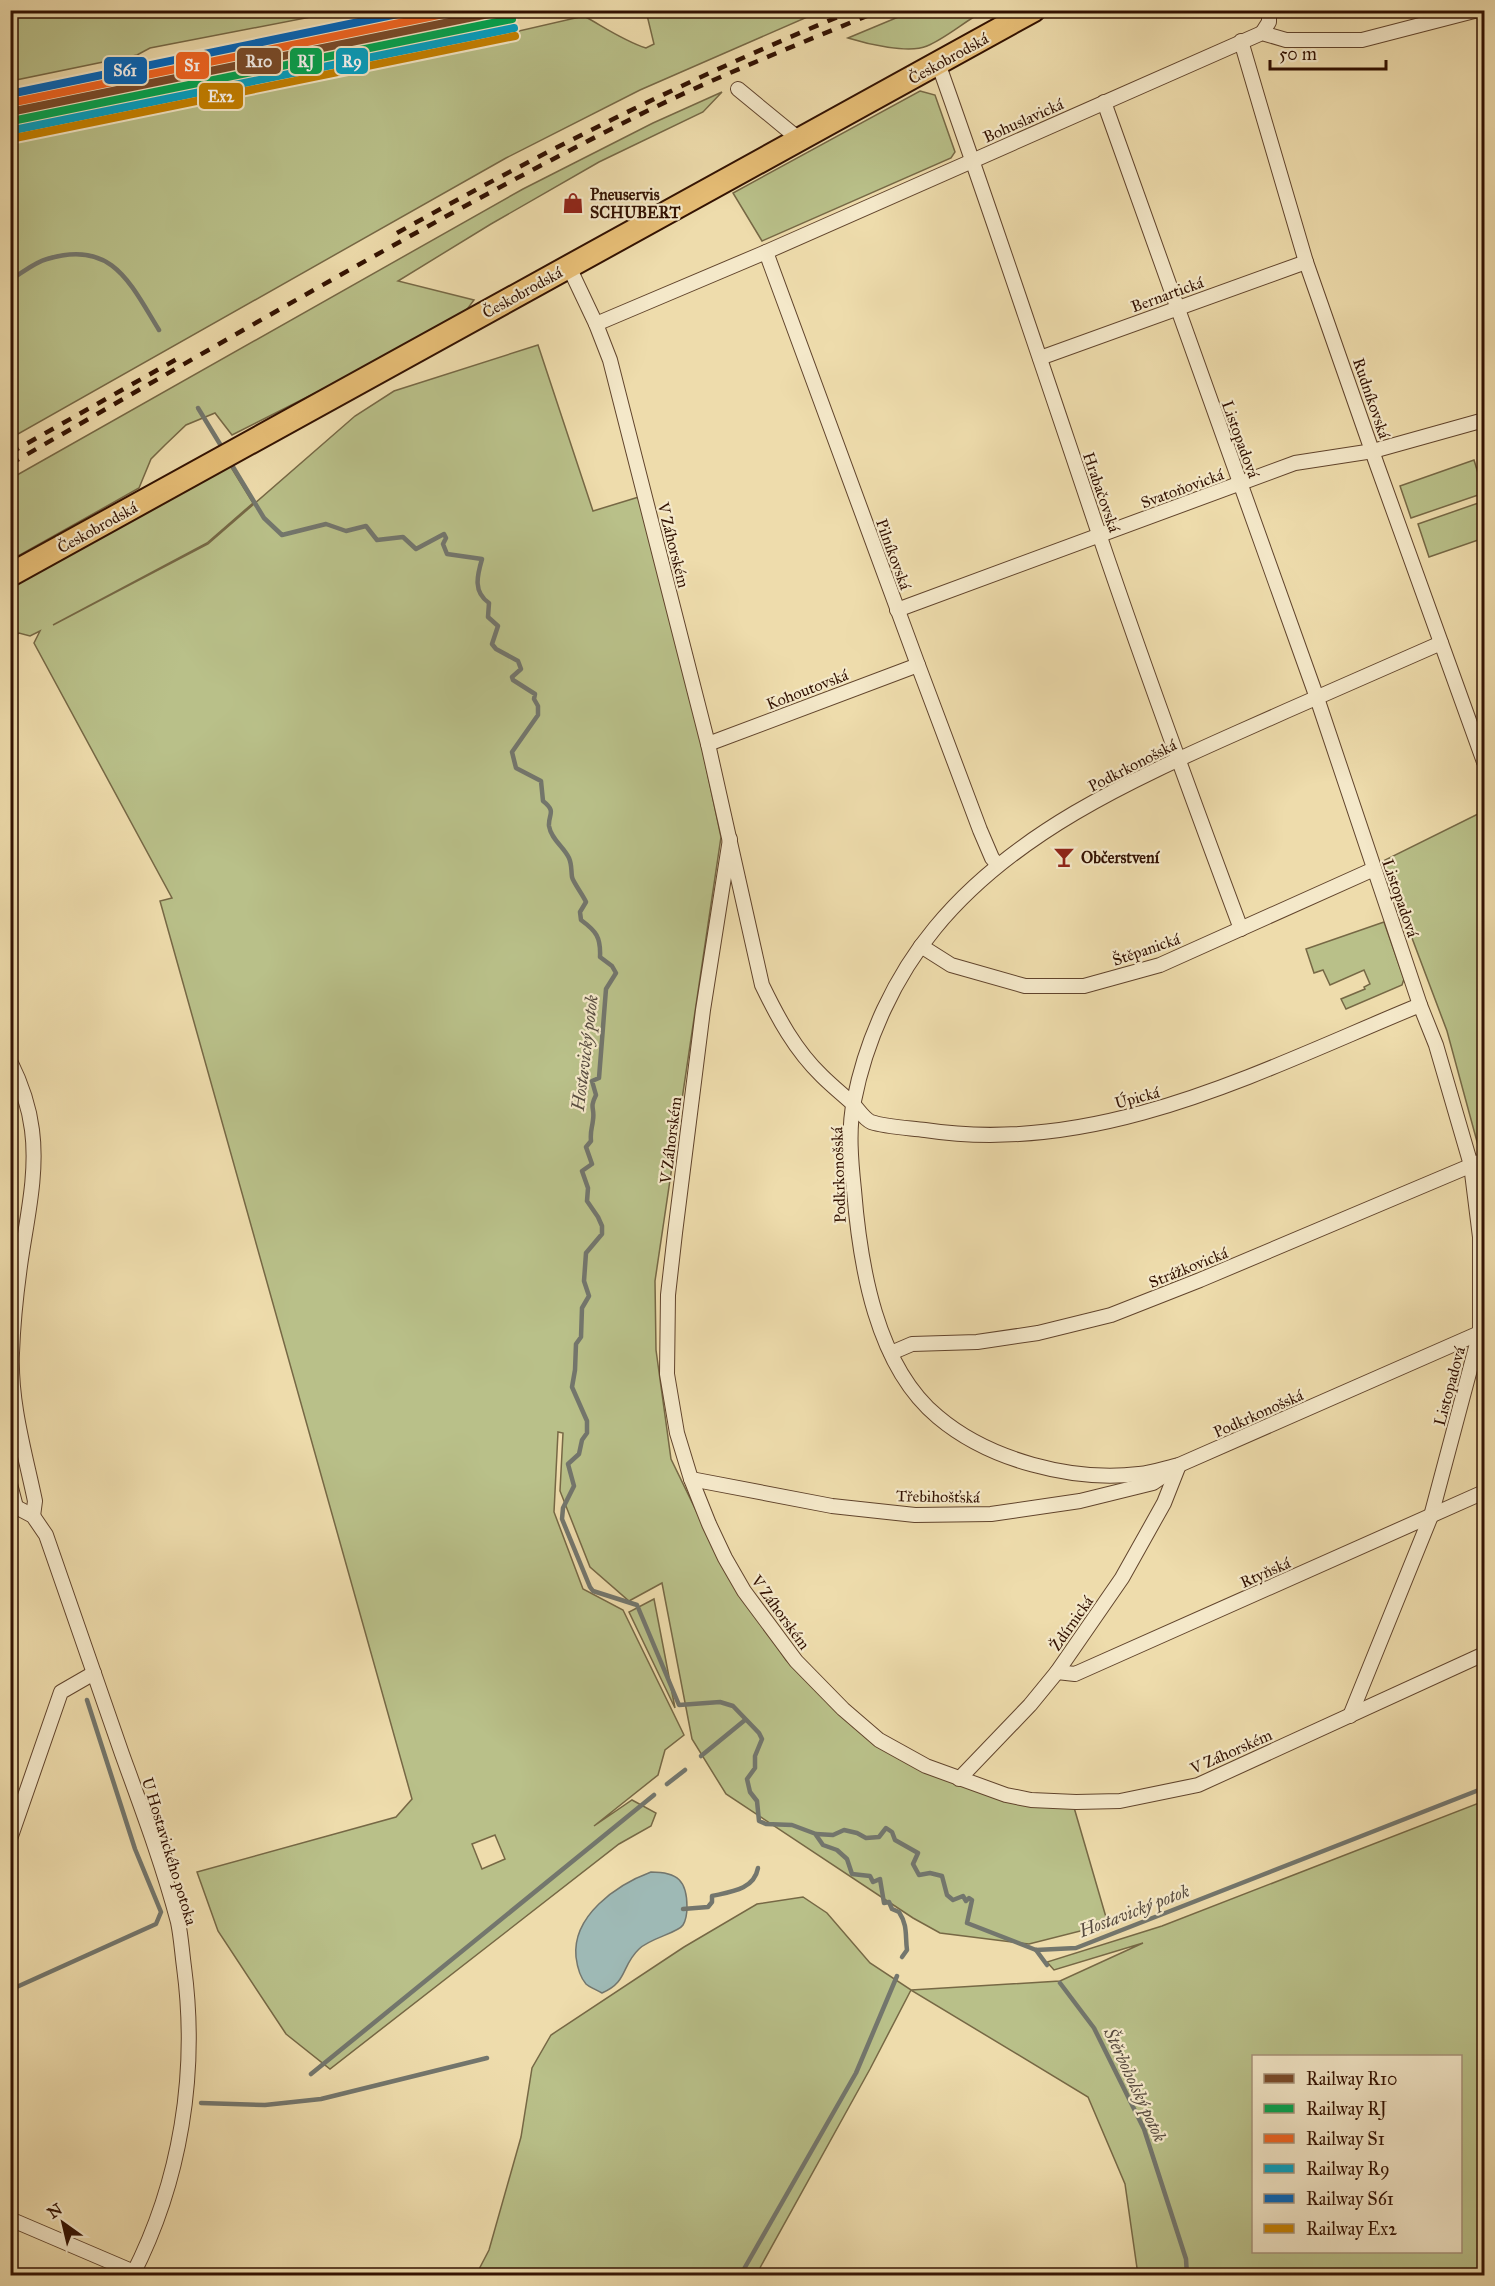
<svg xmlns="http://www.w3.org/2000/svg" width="1495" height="2286" font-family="'IM FELL Great Primer',serif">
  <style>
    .green { fill: #b9c089; stroke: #766845; stroke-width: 1.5; fill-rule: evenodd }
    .water { fill: #9eb9b5; stroke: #73766d; stroke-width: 1.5 }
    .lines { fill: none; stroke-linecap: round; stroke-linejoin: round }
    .stream { stroke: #73766d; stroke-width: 4.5 }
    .street-casing { stroke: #61442c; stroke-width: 16 }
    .primary-casing { stroke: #321101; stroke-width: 26 }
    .street { stroke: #f4e8c9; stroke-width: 14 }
    .primary { stroke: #e7be76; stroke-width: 22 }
    .rail { stroke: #321101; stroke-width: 4.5; stroke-dasharray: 10 10; stroke-linecap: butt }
    .rail-1-casing { stroke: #f4e8c9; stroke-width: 12 }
    .rail-2-casing { stroke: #f4e8c9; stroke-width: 12 }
    .rail-3-casing { stroke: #f4e8c9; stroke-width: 12 }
    .rail-4-casing { stroke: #f4e8c9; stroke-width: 12 }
    .rail-5-casing { stroke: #f4e8c9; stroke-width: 12 }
    .rail-6-casing { stroke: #f4e8c9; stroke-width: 12 }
    .rail-1 { stroke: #7a4b2a; stroke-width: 8 }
    .rail-2 { stroke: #00a651; stroke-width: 8 }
    .rail-3 { stroke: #f26522; stroke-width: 8 }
    .rail-4 { stroke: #02a1c4; stroke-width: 8 }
    .rail-5 { stroke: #0065bd; stroke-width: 8 }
    .rail-6 { stroke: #c68100; stroke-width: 8 }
    .labels { text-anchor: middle; stroke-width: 4.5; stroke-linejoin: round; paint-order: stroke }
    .street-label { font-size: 16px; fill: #321101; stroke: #f4e8c9 }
    .poi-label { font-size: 16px; font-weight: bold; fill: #321101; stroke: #f4e8c9; text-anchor: start }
    .water-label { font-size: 18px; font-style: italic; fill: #584c40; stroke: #f4e8c9 }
    .line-badge { stroke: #f4e8c9; stroke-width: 2 }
    .badge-label { font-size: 16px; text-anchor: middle; font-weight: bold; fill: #fff }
  </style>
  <rect width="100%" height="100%" fill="#eedcac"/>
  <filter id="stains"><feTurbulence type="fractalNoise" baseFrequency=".00333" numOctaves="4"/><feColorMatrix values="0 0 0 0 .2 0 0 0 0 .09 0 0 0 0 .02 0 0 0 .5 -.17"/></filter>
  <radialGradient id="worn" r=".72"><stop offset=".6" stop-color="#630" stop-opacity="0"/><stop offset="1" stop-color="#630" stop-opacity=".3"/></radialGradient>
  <g class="green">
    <polygon points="11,10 342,10 342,11 150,48 137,55 11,81"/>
    <path d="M915 10 984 11C965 21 946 38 927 46 909 54 867 44 848 38Z"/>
    <path d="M646 11H821L640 90 506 158 11 438V125L492 27 501 35 584 16C604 27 624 41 646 48L654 44Z"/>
    <polygon points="920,91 935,95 955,152 951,158 762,241 733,193"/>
    <polygon points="722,92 703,112 599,162 491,224 398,281 474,300 465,312 329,386 232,435 215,413 186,425 165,445 151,459 139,488 11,560 10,479 523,189 653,123"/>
    <path d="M538 345 593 511 642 496 668 586 721 837 655 1281 656 1350 671 1459 722 1564 786 1660 859 1731 956 1784 1073 1804 1108 1924 1029 1944 940 1933 913 1918 726 1794 692 1739 662 1583 629 1601 590 1567 560 1491 563 1433 558 1432 554 1512 583 1589 623 1610 684 1735 665 1750 658 1775 594 1826 632 1800 656 1813 651 1826 619 1844 330 2069 286 2034 218 1931 197 1872 396 1817 412 1799 160 901 172 898 34 643 40 631 30 636 19 633 11 638 10 578 226 459 253 503 207 543 53 625 208 544 355 416 394 391ZM495 1835 505 1859 482 1869 472 1844Z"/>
    <polygon points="1474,460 1484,493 1411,518 1400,486"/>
    <polygon points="1484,501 1484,538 1429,557 1418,524"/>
    <polygon points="1484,811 1484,1147 1479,1149 1447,1031 1383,861"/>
    <polygon points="1384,922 1404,979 1402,985 1346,1009 1341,999 1365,989 1364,987 1370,984 1364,970 1330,985 1323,970 1314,973 1306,949"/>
    <polygon points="654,1599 675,1708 629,1612"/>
    <path d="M1484 1801V2275H1138L1125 2184 1088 2097 911 1990 870 2069 756 2275H476L489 2250 521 2137 532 2068 551 2035 684 1947 757 1904 803 1897 827 1913 870 1963 911 1990 1060 1981 1143 1943 1054 1970 1047 1962 1162 1926ZM1254 2056H1460V2252H1254Z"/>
  </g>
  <path class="water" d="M651 1872C678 1872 687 1881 687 1907 687 1913 686 1920 683 1925 678 1933 650 1938 639 1949 621 1966 628 1982 602 1993 597 1990 589 1987 586 1984 580 1977 577 1965 576 1957 572 1916 616 1885 651 1872Z"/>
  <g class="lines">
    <g class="stream">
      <path d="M10 280C22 273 35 262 47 259 112 239 130 283 159 330"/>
      <polyline points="198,408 223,449"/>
      <path d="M230 462 264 518 282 535 326 524 346 531 366 526 377 540 403 537 416 549 444 534 446 538 443 544 447 554 482 559C477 576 473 592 489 603L488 617 498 626 492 644 496 649 518 661 521 669 512 677 513 680 535 694 534 699 538 706V715L512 752 516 768 541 781 543 801C557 812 548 814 549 826 551 839 564 847 569 858 572 865 571 870 572 877 573 882 583 895 586 902L580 912 581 920C596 931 601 937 600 957L612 966 616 973 606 989 599 1078 592 1081 596 1095C589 1109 595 1107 593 1120 592 1129 590 1131 591 1141L586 1147 592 1164 582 1171 588 1188 587 1201 598 1217 602 1226V1234L586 1253 584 1281 589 1296 582 1308 581 1337 576 1344 575 1370 572 1387 587 1421V1433L582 1440 579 1454 568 1464 574 1486 563 1508 562 1519 590 1587 593 1591 637 1605 679 1705 720 1702 733 1706 759 1733 762 1739 755 1756V1768L747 1779 750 1792 757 1801 759 1821 766 1824 792 1825 816 1834 833 1835 844 1830 857 1833 866 1838 879 1837 886 1828 892 1832 895 1840 918 1853 913 1864 919 1875 930 1873 942 1876 947 1895 953 1900 963 1896 966 1901 969 1898 972 1900 967 1923 1036 1950 1076 1948 1484 1788"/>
      <polyline points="701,1756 745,1720"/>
      <polyline points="667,1784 685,1770"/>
      <path d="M816 1835 823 1845 837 1850 847 1859 852 1874 870 1876 873 1882 880 1879 884 1903 889 1902 892 1909 899 1912C908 1926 905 1935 907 1950L902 1957"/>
      <path d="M683 1909 708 1907 712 1902V1896C730 1892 754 1890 758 1868"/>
      <polyline points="1036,1950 1047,1965"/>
      <polyline points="1060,1983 1094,2028 1144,2129 1186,2259 1187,2276"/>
      <polyline points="10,1990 156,1924 161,1912 135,1849 87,1700"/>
      <polyline points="311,2074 654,1795"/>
      <polyline points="201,2103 265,2105 321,2099 487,2058"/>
      <polyline points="740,2276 856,2073 897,1976"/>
    </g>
    <defs>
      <g id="street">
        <polyline points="1262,33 1269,22 1269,10"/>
        <polyline points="1241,41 1306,262 1377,465 1484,762"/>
        <path d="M938 63C994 220 1046 377 1099 534 1144 667 1192 798 1241 929"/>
        <polyline points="738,89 800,140"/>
        <polyline points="1104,102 1317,698 1420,1005 1436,1045 1471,1165 1480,1237 1480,1332 1431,1516 1350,1716"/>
        <polyline points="766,252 918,665 980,830 992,858 997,864"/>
        <path d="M569 267 596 324 610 360 708 744 762 985C778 1018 795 1050 822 1076 831 1085 842 1094 852 1103 858 1109 864 1119 871 1122 886 1127 910 1128 925 1130 1100 1157 1264 1069 1420 1005"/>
        <polyline points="596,324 766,252 1262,33 1286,40 1362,40 1478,10"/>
        <polyline points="1040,358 1306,262"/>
        <polyline points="897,610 1295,463 1373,451 1484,420"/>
        <path d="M1441 643C1373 673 1306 702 1239 732 1129 781 1013 833 935 928 895 976 866 1039 854 1101 848 1129 851 1162 854 1190 860 1265 876 1366 938 1417 989 1460 1072 1482 1139 1474 1152 1473 1166 1468 1179 1465L1484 1331"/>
        <polyline points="708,744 918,665"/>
        <polyline points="730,839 703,1010 675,1233 668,1295 667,1374 677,1433 691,1479 709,1524 725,1558 744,1591 796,1661 843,1709 879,1740 926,1766 1006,1795 1031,1800 1076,1802 1120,1801 1198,1785 1484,1654"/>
        <polyline points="921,946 951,965 1025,986 1084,986 1160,965 1374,869"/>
        <path d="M10 1061C21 1083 29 1106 32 1130 38 1175 26 1222 20 1266 16 1295 13 1324 12 1353 10 1403 25 1453 35 1501L33 1516"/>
        <polyline points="891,1353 912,1344 977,1342 1038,1333 1111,1315 1200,1280 1484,1160"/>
        <polyline points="691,1479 832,1506 915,1515 991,1514 1080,1501 1153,1483 1172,1470"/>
        <polyline points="10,1484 16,1507"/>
        <path d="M16 1507 33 1516 46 1535C71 1608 97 1681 122 1754 142 1809 163 1865 178 1922 181 1936 182 1952 184 1967 198 2072 181 2181 132 2276"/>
        <polyline points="1057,1672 1075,1674 1484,1492"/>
        <polyline points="959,1779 1030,1705 1057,1672 1122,1578 1164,1503 1179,1465"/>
        <polyline points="10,1839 61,1692 94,1673"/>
        <polyline points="10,2219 134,2272"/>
      </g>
      <polyline id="primary" points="10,575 1034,10"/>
    </defs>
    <use href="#street" class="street-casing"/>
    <use href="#primary" class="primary-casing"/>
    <use href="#street" class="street"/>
    <use href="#primary" class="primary"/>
    <g class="rail">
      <path d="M397 233C546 150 697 74 855 10"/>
      <polyline points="10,453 184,355"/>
      <path d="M10 464C220 344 429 220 645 112 722 74 802 43 881 10"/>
    </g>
    <defs>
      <polyline id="rail-1" points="10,112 508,10"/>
      <polyline id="rail-2" points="12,121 512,19"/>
      <polyline id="rail-3" points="10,103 463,10"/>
      <polyline id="rail-4" points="14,130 514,28"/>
      <polyline id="rail-5" points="10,94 417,10"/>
      <polyline id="rail-6" points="15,138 515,36"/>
    </defs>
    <use href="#rail-1" class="rail-1-casing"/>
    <use href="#rail-2" class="rail-2-casing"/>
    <use href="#rail-3" class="rail-3-casing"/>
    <use href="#rail-4" class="rail-4-casing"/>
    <use href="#rail-5" class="rail-5-casing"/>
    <use href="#rail-6" class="rail-6-casing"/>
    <use href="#rail-1" class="rail-1"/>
    <use href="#rail-2" class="rail-2"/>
    <use href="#rail-3" class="rail-3"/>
    <use href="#rail-4" class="rail-4"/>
    <use href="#rail-5" class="rail-5"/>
    <use href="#rail-6" class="rail-6"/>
  </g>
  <defs>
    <symbol id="shop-bare" viewBox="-9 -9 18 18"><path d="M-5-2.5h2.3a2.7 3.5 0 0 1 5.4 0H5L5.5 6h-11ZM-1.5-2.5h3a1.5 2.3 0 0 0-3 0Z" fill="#8f2418" stroke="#f4e8c9" stroke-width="2.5" paint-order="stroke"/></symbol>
    <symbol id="bar-bare" viewBox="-9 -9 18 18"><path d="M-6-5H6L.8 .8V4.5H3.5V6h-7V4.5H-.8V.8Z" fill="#8f2418" stroke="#f4e8c9" stroke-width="2.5" paint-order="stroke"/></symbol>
  </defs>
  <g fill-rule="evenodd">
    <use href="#shop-bare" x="558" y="188" width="30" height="30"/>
    <use href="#bar-bare" x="1049" y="842" width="30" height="30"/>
  </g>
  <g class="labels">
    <g class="street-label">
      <text transform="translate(948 58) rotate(-29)" y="6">Českobrodská</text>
      <text transform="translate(1023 120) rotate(-24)" y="6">Bohuslavická</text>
      <text transform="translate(522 292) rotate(-29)" y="6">Českobrodská</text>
      <text transform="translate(1167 294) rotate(-20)" y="6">Bernartická</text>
      <text transform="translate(1372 398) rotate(71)" y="6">Rudníkovská</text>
      <text transform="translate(1241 439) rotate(70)" y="6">Listopadová</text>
      <text transform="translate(1182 488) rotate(-20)" y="6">Svatoňovická</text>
      <text transform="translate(1102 492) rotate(71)" y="6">Hrabačovská</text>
      <text transform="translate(97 527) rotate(-29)" y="6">Českobrodská</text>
      <text transform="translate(674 545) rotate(76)" y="6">V Záhorském</text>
      <text transform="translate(894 554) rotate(70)" y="6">Pilníkovská</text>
      <text transform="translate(807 689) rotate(-21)" y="6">Kohoutovská</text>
      <text transform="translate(1132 765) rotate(-27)" y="6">Podkrkonošská</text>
      <text transform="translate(1401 898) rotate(71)" y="6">Listopadová</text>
      <text transform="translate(1146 949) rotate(-19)" y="6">Štěpanická</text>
      <text transform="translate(1137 1097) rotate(-15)" y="6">Úpická</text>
      <text transform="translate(670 1140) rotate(-83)" y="6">V Záhorském</text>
      <text transform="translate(838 1175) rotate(-92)" y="6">Podkrkonošská</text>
      <text transform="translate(1188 1267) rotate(-22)" y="6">Strážkovická</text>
      <text transform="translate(1449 1386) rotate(-75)" y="6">Listopadová</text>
      <text transform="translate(1258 1413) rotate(-24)" y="6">Podkrkonošská</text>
      <text transform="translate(938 1496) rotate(1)" y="6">Třebihošťská</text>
      <text transform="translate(1265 1572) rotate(-24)" y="6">Rtyňská</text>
      <text transform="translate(781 1612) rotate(54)" y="6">V Záhorském</text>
      <text transform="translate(1071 1623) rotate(-55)" y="6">Ždírnická</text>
      <text transform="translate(1231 1751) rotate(-24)" y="6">V Záhorském</text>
      <text transform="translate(170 1851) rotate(73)" y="6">U Hostavického potoka</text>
    </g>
    <g class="poi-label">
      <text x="590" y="200">Pneuservis<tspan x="590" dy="18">SCHUBERT</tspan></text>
      <text x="1081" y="863">Občerstvení</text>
    </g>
    <g class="water-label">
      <text transform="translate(585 1053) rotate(-83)" y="6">Hostavický potok</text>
      <text transform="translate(1134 1911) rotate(-21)" y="6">Hostavický potok</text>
      <text transform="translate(1135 2085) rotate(65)" y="6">Štěrboholský potok</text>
    </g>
  </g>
  <g class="line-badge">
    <rect x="236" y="47" width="46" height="28" rx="6" fill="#7a4b2a"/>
    <rect x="289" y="47" width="34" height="28" rx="6" fill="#00a651"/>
    <rect x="335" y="47" width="34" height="28" rx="6" fill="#02a1c4"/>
    <rect x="175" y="51" width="35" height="29" rx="6" fill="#f26522"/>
    <rect x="103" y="56" width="45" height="29" rx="6" fill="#0065bd"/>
    <rect x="198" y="82" width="46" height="28" rx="6" fill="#c68100"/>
  </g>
  <g class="badge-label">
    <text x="259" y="67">R10</text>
    <text x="306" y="67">RJ</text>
    <text x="352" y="67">R9</text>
    <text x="192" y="71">S1</text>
    <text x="125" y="76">S61</text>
    <text x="221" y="102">Ex2</text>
  </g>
  <rect width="1495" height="2286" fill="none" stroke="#eedcac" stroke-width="36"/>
  <rect x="12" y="12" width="1471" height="2262" fill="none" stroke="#321101" stroke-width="3"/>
  <rect x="18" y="18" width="1459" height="2250" fill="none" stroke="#321101" stroke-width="1.5"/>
  <rect x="1252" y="2055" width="210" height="198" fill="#f4e8c9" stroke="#a69279" stroke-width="1.5"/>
  <rect x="1264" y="2074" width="30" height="9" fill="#7a4b2a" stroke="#a69279" stroke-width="1.5"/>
  <text x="1306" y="2085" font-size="18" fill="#321101">Railway R10</text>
  <rect x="1264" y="2104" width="30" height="9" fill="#00a651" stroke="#a69279" stroke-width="1.5"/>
  <text x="1306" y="2115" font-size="18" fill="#321101">Railway RJ</text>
  <rect x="1264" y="2134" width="30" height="9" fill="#f26522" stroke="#a69279" stroke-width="1.5"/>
  <text x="1306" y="2145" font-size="18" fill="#321101">Railway S1</text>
  <rect x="1264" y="2164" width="30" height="9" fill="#02a1c4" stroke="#a69279" stroke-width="1.5"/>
  <text x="1306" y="2175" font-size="18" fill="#321101">Railway R9</text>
  <rect x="1264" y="2194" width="30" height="9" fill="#0065bd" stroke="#a69279" stroke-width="1.5"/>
  <text x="1306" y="2205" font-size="18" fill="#321101">Railway S61</text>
  <rect x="1264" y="2224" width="30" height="9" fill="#c68100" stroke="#a69279" stroke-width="1.5"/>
  <text x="1306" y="2235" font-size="18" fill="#321101">Railway Ex2</text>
  <g transform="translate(63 2223) rotate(326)" stroke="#f4e8c9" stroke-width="4.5" paint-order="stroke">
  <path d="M0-4.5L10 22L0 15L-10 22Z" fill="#321101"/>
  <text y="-9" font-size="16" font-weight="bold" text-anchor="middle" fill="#321101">N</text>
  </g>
  <path d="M1270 60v9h116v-9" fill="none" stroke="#321101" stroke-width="3"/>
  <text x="1279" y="60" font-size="18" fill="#321101" stroke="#f4e8c9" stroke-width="4.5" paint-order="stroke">50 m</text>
  <rect width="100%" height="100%" filter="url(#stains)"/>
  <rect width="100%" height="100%" fill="url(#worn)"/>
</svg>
